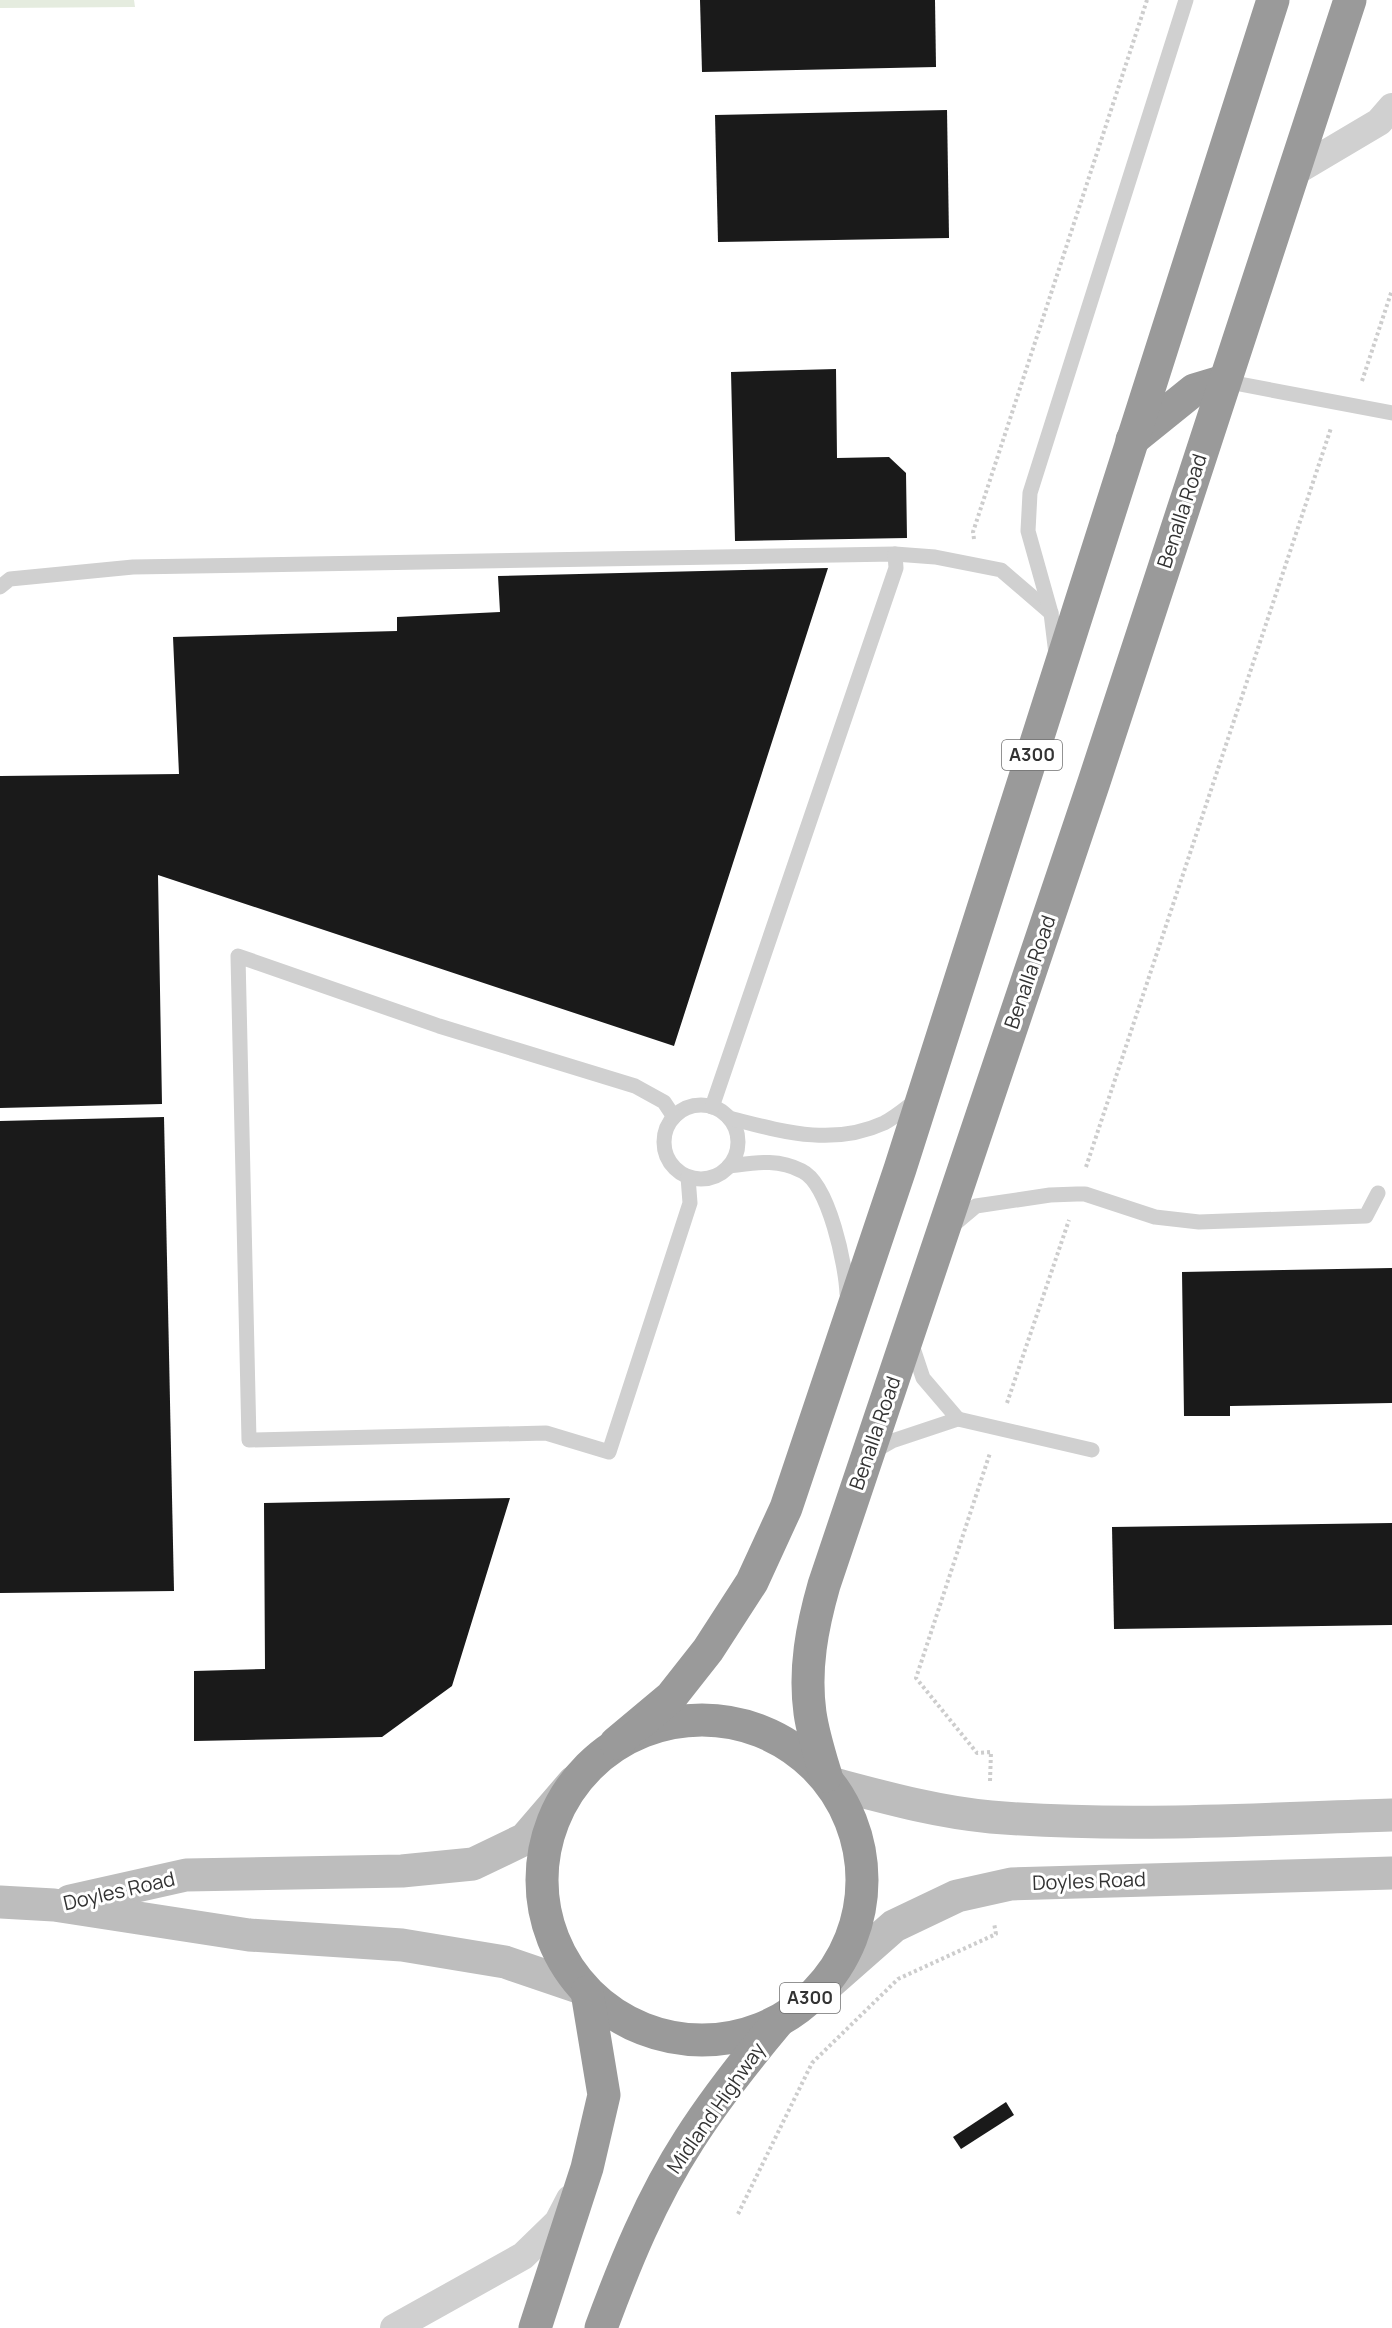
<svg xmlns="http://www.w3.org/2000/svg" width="1392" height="2328" font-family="Manrope,sans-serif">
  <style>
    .green { fill: #e5ecdf }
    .building { fill: #1a1a1a }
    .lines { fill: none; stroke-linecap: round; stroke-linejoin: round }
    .path { stroke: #cdcdcd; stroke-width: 4; stroke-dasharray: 3 3; stroke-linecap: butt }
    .lane { stroke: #d0d0d0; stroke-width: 15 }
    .street { stroke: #d0d0d0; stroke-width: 28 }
    .secondary { stroke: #bdbdbd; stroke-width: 33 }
    .highway { stroke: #9a9a9a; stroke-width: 33 }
    .labels { text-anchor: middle; stroke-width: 6; stroke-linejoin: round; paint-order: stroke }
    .shield { fill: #fff; stroke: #707070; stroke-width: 1.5 }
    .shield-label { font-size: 18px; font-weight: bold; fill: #333 }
    .street-label { font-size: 20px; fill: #333; stroke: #fff }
  </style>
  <rect width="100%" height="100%" fill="#fff"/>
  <polygon class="green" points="0,0 134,0 135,7 0,8"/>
  <g class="building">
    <polygon points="700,0 935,0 936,67 702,72"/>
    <polygon points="947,110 949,238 718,242 715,115"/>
    <polygon points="836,369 837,458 889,457 906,473 907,538 735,541 731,372"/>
    <polygon points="828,568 674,1046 158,875 162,1104 0,1108 0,776 179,774 173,637 397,631 397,617 500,612 498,576"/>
    <polygon points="164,1117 174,1591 0,1593 0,1121"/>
    <polygon points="1392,1268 1392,1403 1230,1406 1230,1416 1184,1416 1182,1272"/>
    <polygon points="510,1498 452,1686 382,1737 194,1741 194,1671 265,1669 264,1503"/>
    <polygon points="1392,1523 1392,1625 1114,1629 1112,1527"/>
    <polygon points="1006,2102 1014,2115 961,2149 953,2137"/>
  </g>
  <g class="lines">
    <g class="path">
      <polyline points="1362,381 1392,290"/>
      <polyline points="974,539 973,532 1147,0"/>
      <polyline points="1086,1167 1331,428"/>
      <polyline points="1007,1403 1069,1220"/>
      <polyline points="990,1781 991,1752 977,1753 916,1678 990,1453"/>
      <polyline points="738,2214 812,2063 898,1979 996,1934 994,1923"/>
    </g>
    <g class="lane">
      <polyline points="1224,381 1392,413"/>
      <polyline points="0,587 10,579 133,567 895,554 935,557 1001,570 1051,613"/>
      <polyline points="1056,654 1051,613 1028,531 1030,493 1186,0"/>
      <circle cx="701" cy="1142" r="37"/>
      <polyline points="712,1107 896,568 895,554"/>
      <polyline points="674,1117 664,1102 635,1086 439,1026 238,956 249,1440 546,1433 609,1452 690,1203 688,1177"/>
      <path d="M729 1118C781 1131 832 1147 884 1123 896 1117 907 1107 918 1099"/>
      <path d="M729 1166C754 1163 777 1158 802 1171 829 1184 846 1266 847 1294"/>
      <polyline points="951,1227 976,1206 1050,1195 1077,1194 1085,1194 1155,1217 1199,1222 1366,1216 1378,1193"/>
      <polyline points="958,1419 1092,1450"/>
      <polyline points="871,1453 892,1441 958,1419 923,1378 911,1342"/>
    </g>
    <g class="street">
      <polyline points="1293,173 1379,122 1392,107"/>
      <polyline points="394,2328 523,2256 558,2222 570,2199"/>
    </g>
    <g class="secondary">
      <path d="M830 1783C883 1797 936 1812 991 1817 1124 1828 1259 1819 1392 1815"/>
      <polyline points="70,1901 186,1875 402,1871 473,1864 525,1839 574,1782"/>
      <polyline points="0,1902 54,1905 249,1935 402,1945 505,1962 584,1989"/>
      <polyline points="819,1992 894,1926 957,1896 1011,1884 1392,1873"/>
    </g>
    <g class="highway">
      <polyline points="1132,440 1194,390 1224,381"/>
      <circle cx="702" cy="1880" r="160"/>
      <polyline points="616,1743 671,1697 708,1650 752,1582 786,1508 900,1169 1273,0"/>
      <path d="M826 1776C820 1756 813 1734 810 1713 804 1669 812 1627 824 1585L1094 782 1350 0"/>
      <polyline points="535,2328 587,2168 604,2095 587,1992"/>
      <path d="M601 2328C625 2263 651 2199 689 2140 715 2099 746 2060 777 2023"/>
    </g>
  </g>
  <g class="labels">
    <g class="shield">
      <rect x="1002" y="740" width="60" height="30" rx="4.5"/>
      <rect x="780" y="1983" width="60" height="30" rx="4.5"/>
    </g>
    <g class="shield-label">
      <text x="1032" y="761">A300</text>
      <text x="810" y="2004">A300</text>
    </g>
    <g class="street-label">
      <text transform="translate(1182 511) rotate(-72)" y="7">Benalla Road</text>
      <text transform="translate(1030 972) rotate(-71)" y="7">Benalla Road</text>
      <text transform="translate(875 1433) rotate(-71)" y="7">Benalla Road</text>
      <text transform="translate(1089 1881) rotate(-2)" y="7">Doyles Road</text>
      <text transform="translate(119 1891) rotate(-13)" y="7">Doyles Road</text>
      <text transform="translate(716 2108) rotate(-55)" y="7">Midland Highway</text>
    </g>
  </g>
</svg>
